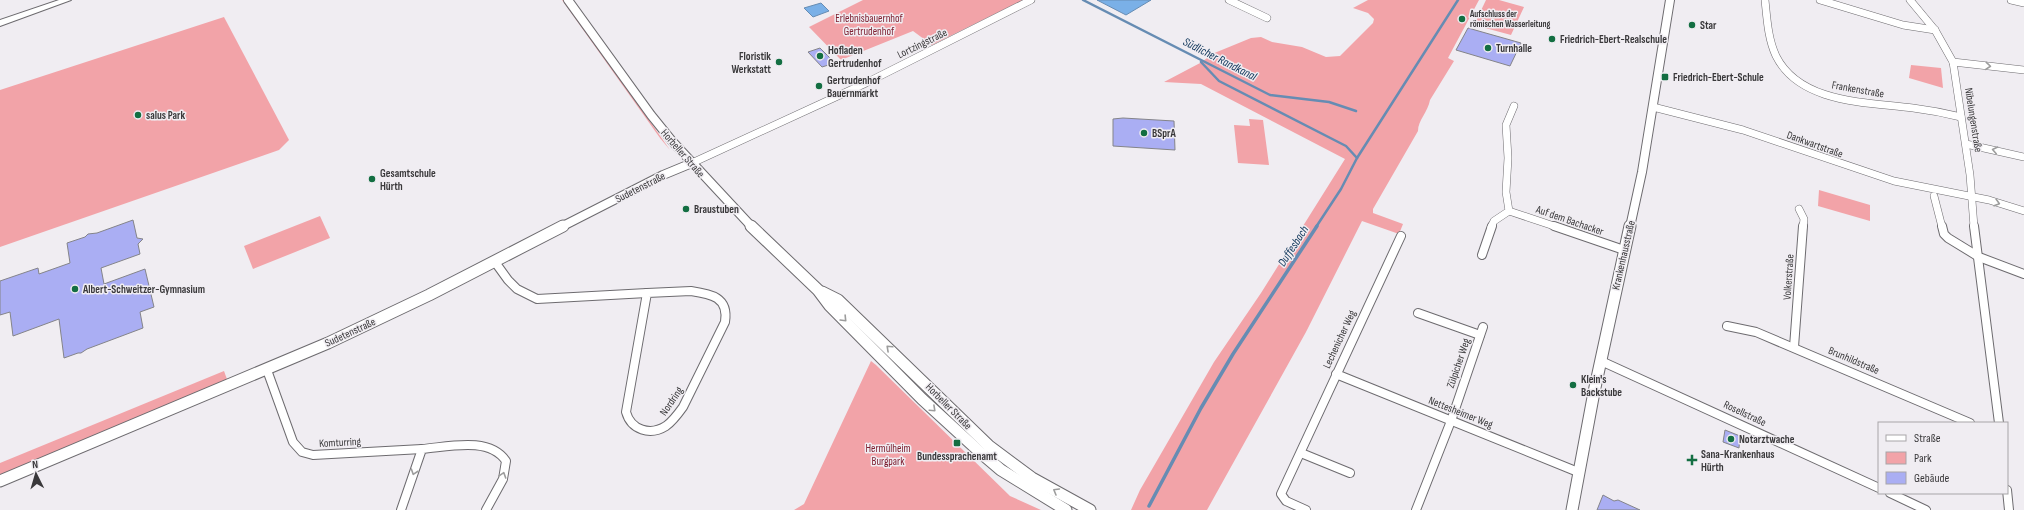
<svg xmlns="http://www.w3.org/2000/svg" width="2024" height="510" font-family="'Sofia Sans Condensed',sans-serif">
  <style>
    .green { fill: #f2a3a8 }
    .water { fill: #7ab0e7; stroke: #668cb3 }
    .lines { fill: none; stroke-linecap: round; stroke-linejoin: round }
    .stream-far1 { stroke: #668cb3; stroke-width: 2.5 }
    .stream { stroke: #668cb3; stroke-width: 3.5 }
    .building { fill: #aaaef3; stroke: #848489 }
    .minor-far1-casing { stroke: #6d6b6f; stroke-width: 8 }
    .minor-casing { stroke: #6d6b6f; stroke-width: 10 }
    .tertiary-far1-casing { stroke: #6d6b6f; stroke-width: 10 }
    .tertiary-casing { stroke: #6d6b6f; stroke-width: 13 }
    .secondary-casing { stroke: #6d6b6f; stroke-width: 2 }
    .minor-far1 { stroke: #fff; stroke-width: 7 }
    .minor { stroke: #fff; stroke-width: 8 }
    .tertiary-far1 { stroke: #fff; stroke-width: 8 }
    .tertiary { stroke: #fff; stroke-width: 11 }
    .secondary { fill: #fff; fill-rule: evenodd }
    .oneway { stroke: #9c9c9c }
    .poi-dot { fill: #136e42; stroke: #f0edf2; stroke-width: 1.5 }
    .labels { text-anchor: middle; stroke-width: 3; stroke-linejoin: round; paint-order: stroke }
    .far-poi-label { font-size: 9px; font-weight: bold; fill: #39383a; stroke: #f0edf2; text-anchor: start }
    .park-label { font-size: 11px; fill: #7e2031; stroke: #f0edf2 }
    .poi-label { font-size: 11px; font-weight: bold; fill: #39383a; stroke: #f0edf2; text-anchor: start }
    .street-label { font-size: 11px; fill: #39383a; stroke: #f0edf2 }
    .water-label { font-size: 12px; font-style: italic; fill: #0f365a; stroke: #f0edf2 }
  </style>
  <rect width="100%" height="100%" fill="#f0edf2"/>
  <g class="green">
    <polygon points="562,0 565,0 670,150 660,138"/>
    <polygon points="863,0 1023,0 932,45 913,31 841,60 809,27"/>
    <path d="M1368 0H1479L1448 58 1454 61 1430 100C1428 112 1418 120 1418 131L1373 209V213L1403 224 1399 234 1362 221 1306 332 1207 510H1131L1140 490 1214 362 1261 293 1345 159 1201 84 1164 82 1202 62 1212 54 1251 38 1261 37 1272 42 1302 47 1326 57 1340 56 1373 23 1374 19 1368 13 1353 8Z"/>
    <polygon points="1486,0 1499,0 1524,7 1511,35 1474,25"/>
    <polygon points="224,17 289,140 279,150 0,247 0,90"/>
    <polygon points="1911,65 1941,68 1943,88 1909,78"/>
    <polygon points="1249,119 1263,120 1269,165 1238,163 1234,125 1250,126"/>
    <polygon points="1819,190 1870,205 1870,221 1818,206"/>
    <polygon points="320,216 330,238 253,269 244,246"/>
    <polygon points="871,361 876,365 1010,496 1041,510 794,510 804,504"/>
    <polygon points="224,371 228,382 0,476 0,463"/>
  </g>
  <g class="water">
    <polygon points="1097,0 1151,0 1126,15"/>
    <polygon points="821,3 829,11 813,17 804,8"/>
  </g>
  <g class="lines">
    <g class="stream-far1">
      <polyline points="1083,0 1270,95 1329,102 1356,111"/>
      <polyline points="1201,62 1219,81 1346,146 1357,158"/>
      <polyline points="1316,227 1341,189 1357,158 1458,0"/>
    </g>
    <polyline class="stream" points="1149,506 1201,408 1233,354 1317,226"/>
  </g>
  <g class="building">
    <polygon points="1468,28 1521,43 1510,66 1456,50"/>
    <polygon points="820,48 835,63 822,67 808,52"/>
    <polygon points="1123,118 1174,121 1175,150 1113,146 1113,119"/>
    <polygon points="133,220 137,238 143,239 138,244 140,254 101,268 104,284 145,269 154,307 140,312 143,328 87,349 81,353 78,353 64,358 59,319 13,336 10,312 0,315 0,281 38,268 39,274 70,263 67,243 85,237 88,234 97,233"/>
    <polygon points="1725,430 1740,436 1739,448 1723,442"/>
    <polygon points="1603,495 1614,501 1618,500 1640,510 1597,510"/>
  </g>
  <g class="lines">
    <defs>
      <g id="minor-far1">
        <polyline points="1229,0 1267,18"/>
        <path d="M1765 0C1767 19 1768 39 1776 56 1800 104 1868 102 1913 108 1929 110 1945 113 1961 117"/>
        <polyline points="1820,0 1903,25 1935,30"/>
        <polyline points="1910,0 1935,30 1953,62 1970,175 1974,227"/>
        <polyline points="2011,0 2024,3"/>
        <polyline points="1953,62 2024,70"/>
        <polyline points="1653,107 1743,130 1894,181 1989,200 2024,211"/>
        <polyline points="1966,144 2024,157"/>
        <polyline points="692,163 866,83 1031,0"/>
        <polyline points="1934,196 1942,227"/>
        <polyline points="1799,209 1804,219 1803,227"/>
        <polyline points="1509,211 1557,227"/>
        <polyline points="1491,227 1494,221 1509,211 1506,192 1508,158 1506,125 1514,106"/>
      </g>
      <g id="minor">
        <polyline points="1554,226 1624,250"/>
        <polyline points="1942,226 1944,234 1948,238 1979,257 2024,274"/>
        <polyline points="1974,226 1999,423"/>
        <polyline points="1482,255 1492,226"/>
        <polyline points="495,262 508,280 517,289 537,299 647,293"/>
        <path d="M691 291C711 294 729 297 725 322L683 407C678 414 673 421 666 426 650 436 631 430 626 412L647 293Z"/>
        <polyline points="1418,313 1480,335"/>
        <polyline points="1727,326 1756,332 1970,423"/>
        <polyline points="1794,347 1803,226"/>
        <polyline points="1601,361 1879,488"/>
        <polyline points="267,370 293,442 302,452 313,455 422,449"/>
        <polyline points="1336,374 1578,472"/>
        <polyline points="1301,453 1350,473"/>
        <polyline points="2007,490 2009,510"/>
        <polyline points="1890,493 1926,510"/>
        <path d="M401 510 422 449C448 447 489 436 506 461L503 479 486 510"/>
        <polyline points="1306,510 1286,501 1281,494 1401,236"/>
        <polyline points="1416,510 1451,421 1483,327"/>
      </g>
      <g id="tertiary-far1">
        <polyline points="568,0 651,115 672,141 752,227"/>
        <polyline points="561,227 663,175 692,163"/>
        <polyline points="1630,227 1642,172 1670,0"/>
      </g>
      <g id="tertiary">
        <polyline points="751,226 818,290 830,306 922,399 981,453 1001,470 1066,510"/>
        <polyline points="822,292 838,300 989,446 1032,478 1090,510"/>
        <polyline points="0,481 328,343 429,295 563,226"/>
        <polyline points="1572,510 1594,392 1630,226"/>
      </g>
      <polygon id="secondary" points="59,0 71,0 0,26 0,20"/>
    </defs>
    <use href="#minor-far1" class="minor-far1-casing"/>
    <use href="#minor" class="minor-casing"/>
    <use href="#tertiary-far1" class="tertiary-far1-casing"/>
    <use href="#tertiary" class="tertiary-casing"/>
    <use href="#secondary" class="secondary-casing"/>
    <use href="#minor-far1" class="minor-far1"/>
    <use href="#minor" class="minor"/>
    <use href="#tertiary-far1" class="tertiary-far1"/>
    <use href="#tertiary" class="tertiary"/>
    <use href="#secondary" class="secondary"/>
  </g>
  <defs><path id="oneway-chevron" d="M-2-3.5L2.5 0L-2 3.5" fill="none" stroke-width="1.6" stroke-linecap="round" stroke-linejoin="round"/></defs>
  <g class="oneway">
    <use href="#oneway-chevron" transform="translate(1988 66) rotate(5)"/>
    <use href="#oneway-chevron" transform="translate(1995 150) rotate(-168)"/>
    <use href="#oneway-chevron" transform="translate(1997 203) rotate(16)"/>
    <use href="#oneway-chevron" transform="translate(844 319) rotate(46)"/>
    <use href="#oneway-chevron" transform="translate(889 348) rotate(-137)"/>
    <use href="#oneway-chevron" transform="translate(933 409) rotate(43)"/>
    <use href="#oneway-chevron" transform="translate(414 472) rotate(109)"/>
    <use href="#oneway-chevron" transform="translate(503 475) rotate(-72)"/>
    <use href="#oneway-chevron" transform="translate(1056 491) rotate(-150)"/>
  </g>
  <g class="poi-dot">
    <circle cx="1462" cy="19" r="4"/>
    <circle cx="1692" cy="25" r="4"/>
    <circle cx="1552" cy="39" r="4"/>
    <circle cx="1488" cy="48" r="4"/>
    <circle cx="820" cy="56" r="4"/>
    <circle cx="779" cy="62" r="4"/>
    <rect x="1661" y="73" width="8" height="8" rx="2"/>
    <circle cx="819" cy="86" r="4"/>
    <circle cx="138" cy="115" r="4"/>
    <circle cx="1144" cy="133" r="4"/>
    <circle cx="372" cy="179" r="4"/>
    <circle cx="686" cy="209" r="4"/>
    <circle cx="75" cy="289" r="4"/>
    <circle cx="1573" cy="385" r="4"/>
    <circle cx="1731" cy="439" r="4"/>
    <rect x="953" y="439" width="8" height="8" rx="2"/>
    <path d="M1690 454h4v4h4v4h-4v4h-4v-4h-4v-4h4z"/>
  </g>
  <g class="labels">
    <g class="far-poi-label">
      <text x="1470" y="17">Aufschluss der<tspan x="1470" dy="10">römischen Wasserleitung</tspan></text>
    </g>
    <g class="park-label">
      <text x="869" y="22">Erlebnisbauernhof<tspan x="869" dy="13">Gertrudenhof</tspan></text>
      <text x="888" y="452">Hermülheim<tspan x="888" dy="13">Burgpark</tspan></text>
    </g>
    <g class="poi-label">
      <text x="1700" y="29">Star</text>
      <text x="1560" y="43">Friedrich-Ebert-Realschule</text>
      <text x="1496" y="52">Turnhalle</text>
      <text x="828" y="54">Hofladen<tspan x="828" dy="13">Gertrudenhof</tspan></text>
      <text x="771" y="60" text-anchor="end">Floristik<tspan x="771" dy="13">Werkstatt</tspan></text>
      <text x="1673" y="81">Friedrich-Ebert-Schule</text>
      <text x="827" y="84">Gertrudenhof<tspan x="827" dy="13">Bauernmarkt</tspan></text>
      <text x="146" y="119">salus Park</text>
      <text x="1152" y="137">BSprA</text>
      <text x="380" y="177">Gesamtschule<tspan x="380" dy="13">Hürth</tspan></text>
      <text x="694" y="213">Braustuben</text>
      <text x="83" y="293">Albert-Schweitzer-Gymnasium</text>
      <text x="1581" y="383">Klein's<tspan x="1581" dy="13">Backstube</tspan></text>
      <text x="1739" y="443">Notarztwache</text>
      <text x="1701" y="458">Sana-Krankenhaus<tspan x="1701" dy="13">Hürth</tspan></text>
      <text x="957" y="460" text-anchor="middle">Bundessprachenamt</text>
    </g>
    <g class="street-label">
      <text transform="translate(922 43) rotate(-26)" y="4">Lortzingstraße</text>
      <text transform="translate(1858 89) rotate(10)" y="4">Frankenstraße</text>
      <text transform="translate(1974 120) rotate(81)" y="4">Nibelungenstraße</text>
      <text transform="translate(1815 144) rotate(20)" y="4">Dankwartstraße</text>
      <text transform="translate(683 153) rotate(49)" y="4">Horbeller Straße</text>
      <text transform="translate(640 187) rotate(-27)" y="4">Sudetenstraße</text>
      <text transform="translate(1570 220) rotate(19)" y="4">Auf dem Bachacker</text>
      <text transform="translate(1623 255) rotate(-77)" y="4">Krankenhausstraße</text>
      <text transform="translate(1788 277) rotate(-86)" y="4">Volkerstraße</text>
      <text transform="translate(350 332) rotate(-25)" y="4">Sudetenstraße</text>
      <text transform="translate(1339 339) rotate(-65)" y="4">Lechenicher Weg</text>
      <text transform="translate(1854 360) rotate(23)" y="4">Brunhildstraße</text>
      <text transform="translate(1458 363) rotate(-71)" y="4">Zülpicher Weg</text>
      <text transform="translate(671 401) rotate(-56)" y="4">Nordring</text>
      <text transform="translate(949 406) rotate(45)" y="4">Horbeller Straße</text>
      <text transform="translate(1461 412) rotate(22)" y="4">Nettesheimer Weg</text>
      <text transform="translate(1745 413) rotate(25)" y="4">Rosellstraße</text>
      <text transform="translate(340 442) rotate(-3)" y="4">Komturring</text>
    </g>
    <g class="water-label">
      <text transform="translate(1220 59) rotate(27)" y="4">Südlicher Randkanal</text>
      <text transform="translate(1293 246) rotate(-57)" y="4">Duffesbach</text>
    </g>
  </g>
  <rect x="1878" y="422" width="130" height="72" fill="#f0edf2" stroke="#a7a5a8"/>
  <rect x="1886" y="435" width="20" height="6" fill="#ffffff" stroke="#a7a5a8"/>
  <text x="1914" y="442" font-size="12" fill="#39383a">Straße</text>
  <rect x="1886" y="452" width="20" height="12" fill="#f2a3a8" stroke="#a7a5a8"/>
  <text x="1914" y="462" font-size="12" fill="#39383a">Park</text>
  <rect x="1886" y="472" width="20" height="12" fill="#aaaef3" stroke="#a7a5a8"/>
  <text x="1914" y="482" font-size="12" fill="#39383a">Gebäude</text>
  <g transform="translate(36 474) rotate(355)" stroke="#f0edf2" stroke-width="3" paint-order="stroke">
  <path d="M0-3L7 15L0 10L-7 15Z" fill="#39383a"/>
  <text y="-6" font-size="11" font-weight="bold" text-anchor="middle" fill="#39383a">N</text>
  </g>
</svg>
